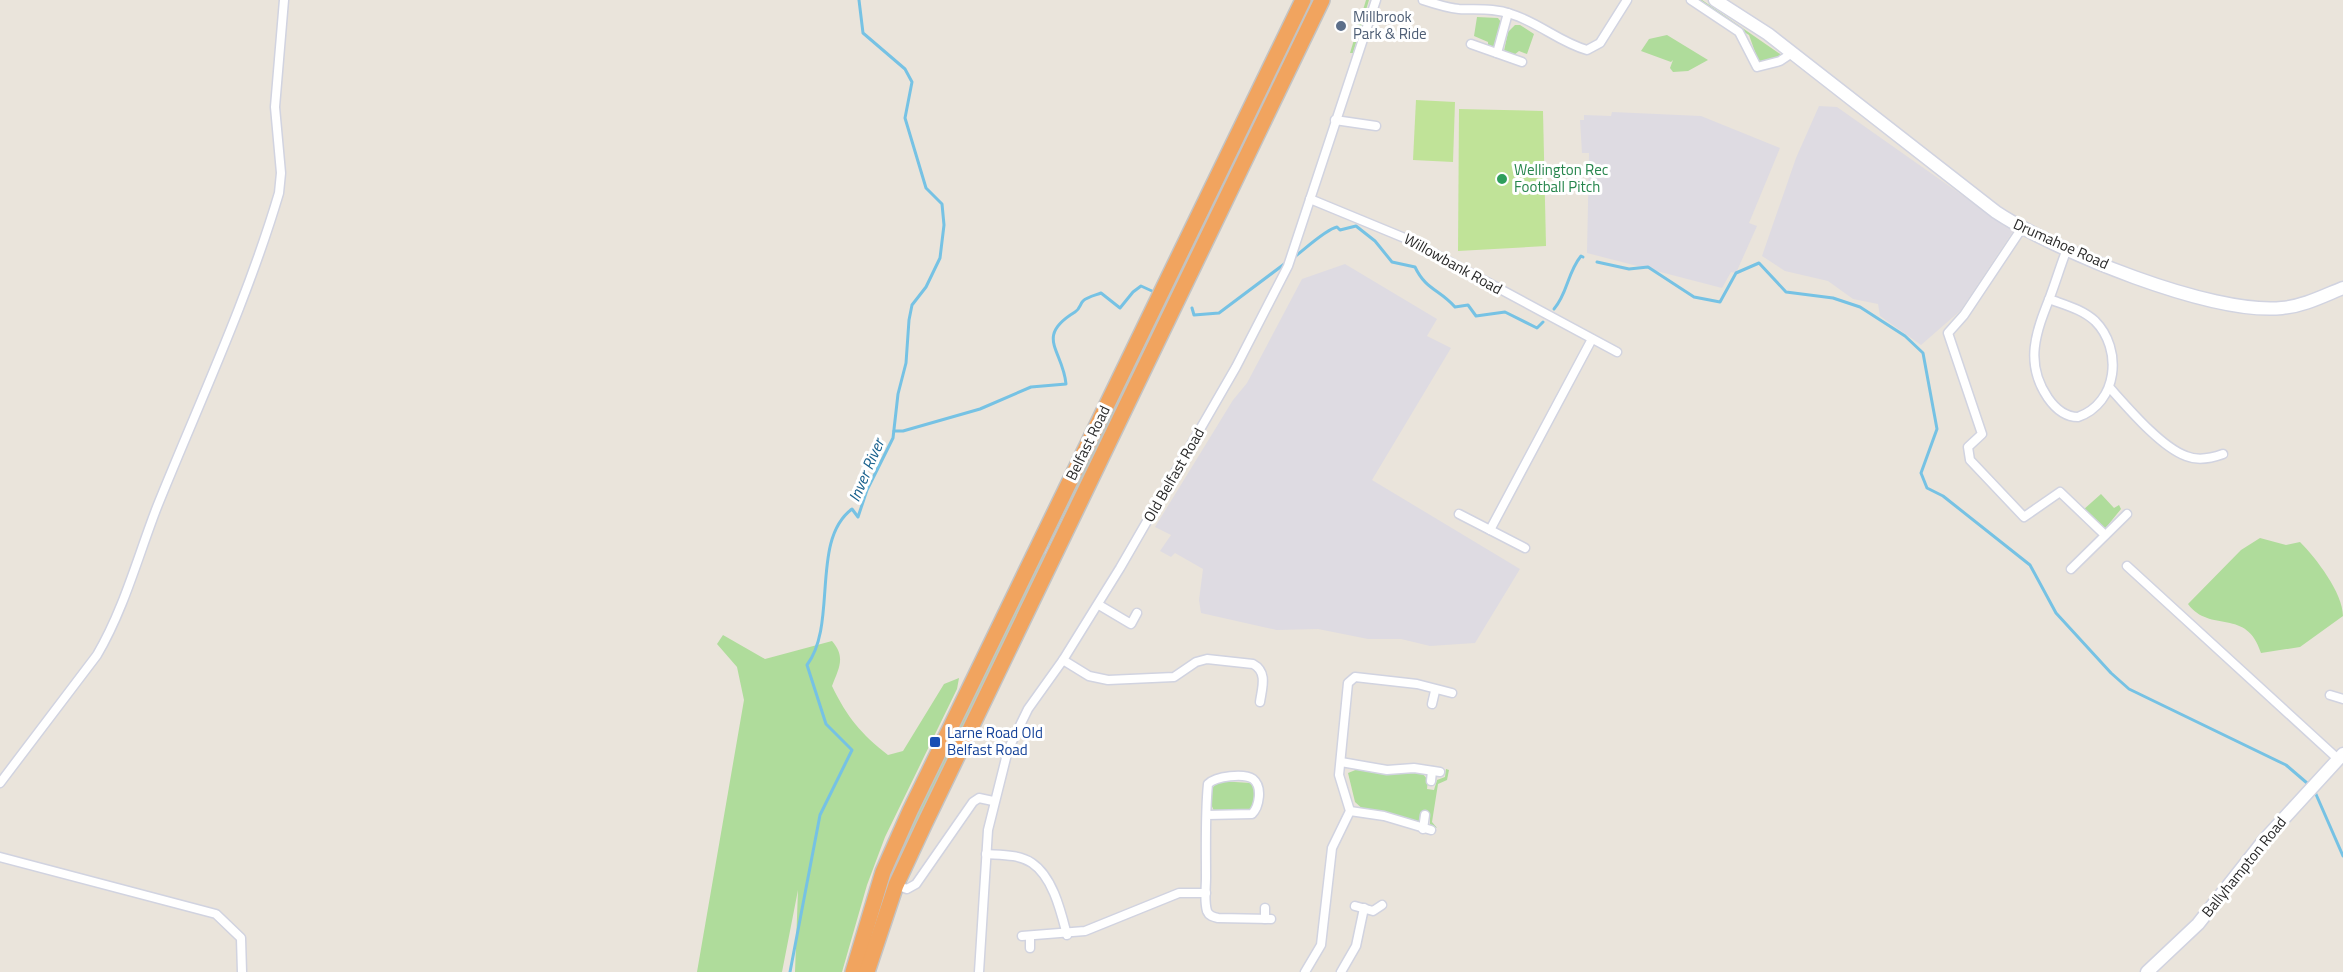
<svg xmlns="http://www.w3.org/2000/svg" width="2343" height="972" font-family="'Titillium Web',sans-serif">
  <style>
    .industrial { fill: #dedbe2 }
    .green { fill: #afdc9b }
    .pitch { fill: #c0e398 }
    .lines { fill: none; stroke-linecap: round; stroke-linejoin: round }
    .stream { stroke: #76c2e4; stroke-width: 3 }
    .street-casing { stroke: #d1d3e0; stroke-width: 11 }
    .secondary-casing { stroke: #d1d3e0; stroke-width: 15 }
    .highway-casing { stroke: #c3c3c3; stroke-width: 18 }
    .street { stroke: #fff; stroke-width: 8 }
    .secondary { stroke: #fff; stroke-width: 12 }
    .highway { stroke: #f1a45f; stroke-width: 15 }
    .service-dot { fill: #5c6f8a; stroke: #fff; stroke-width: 2 }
    .leisure-dot { fill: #2e9e5b; stroke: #fff; stroke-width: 2 }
    .transit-dot { fill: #1a4fb4; stroke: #fff; stroke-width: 2 }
    .labels { text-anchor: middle; stroke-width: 6; stroke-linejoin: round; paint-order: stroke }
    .service-label { font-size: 15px; fill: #4e5e75; stroke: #fff; text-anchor: start }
    .leisure-label { font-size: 15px; fill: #27864d; stroke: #fff; text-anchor: start }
    .street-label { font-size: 15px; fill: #282828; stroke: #fff }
    .transit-label { font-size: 15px; fill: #164399; stroke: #fff; text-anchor: start }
    .water-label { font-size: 16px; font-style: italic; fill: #18608d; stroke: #fff }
  </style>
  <rect width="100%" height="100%" fill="#eae4db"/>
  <g class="industrial">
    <polygon points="1819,106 1837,107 2013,231 1960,311 1921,345 1880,316 1878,304 1853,299 1828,281 1785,271 1762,256 1796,158"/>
    <polygon points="1612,112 1701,116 1780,148 1749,223 1757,226 1736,273 1731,272 1722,288 1587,253 1589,153 1582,153 1580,120 1584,120 1584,115 1611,116"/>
    <polygon points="1345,264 1437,319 1427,336 1451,348 1372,480 1520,569 1475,643 1430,646 1401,639 1368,639 1318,629 1277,630 1201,613 1199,600 1203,569 1175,553 1171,557 1160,551 1171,535 1155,527 1233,400 1247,383 1302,279"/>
  </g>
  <g class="green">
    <polygon points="1308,0 1316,0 1276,82 1270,79"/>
    <polygon points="1366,0 1369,0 1353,53 1350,53"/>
    <polygon points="1694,0 1702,0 1783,56 1759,63 1749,35"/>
    <polygon points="1477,17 1498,18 1501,22 1494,48 1488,49 1488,42 1474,36"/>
    <polygon points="1515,25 1520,25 1534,34 1527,54 1519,51 1514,55 1504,51 1508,32"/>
    <polygon points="1667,35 1708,60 1688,71 1673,72 1670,68 1673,60 1671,62 1641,51 1649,39"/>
    <polygon points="1266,88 1272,90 1215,210 1210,209"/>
    <polygon points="1208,215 1210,217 1048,547 1047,546 1203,216"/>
    <polygon points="2101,494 2114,508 2119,505 2121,509 2104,530 2083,510"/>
    <path d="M2260 538 2286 545 2300 542C2316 558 2343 593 2343 616L2300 647 2261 653C2247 607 2210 634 2188 604L2241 550Z"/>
    <polygon points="1043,553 1046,555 889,889 884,888 897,852"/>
    <path d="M723 635 765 659 832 641C846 657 839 668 832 686 847 717 861 734 888 755L903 751 944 684 959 678 957 689 885 837 867 885 842 972H795L798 890 782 972H697L744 700 737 667 717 644Z"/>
    <polygon points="1358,769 1382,774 1422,773 1428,780 1427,789 1434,790 1437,780 1445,777 1446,769 1449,770 1447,780 1438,784 1432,822 1437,828 1430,825 1430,813 1423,812 1419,823 1365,811 1355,802 1348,773"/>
    <path d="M1219 781 1251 783C1256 791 1257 804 1251 811H1214L1211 804V789Z"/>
  </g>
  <g class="pitch">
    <polygon points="1416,100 1455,102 1453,162 1413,160"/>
    <polygon points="1459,109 1543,111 1546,246 1458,251"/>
  </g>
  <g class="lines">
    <g class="stream">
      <path d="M1293 258C1304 250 1326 229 1337 227L1340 230 1356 226 1375 241 1392 262 1415 267C1426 290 1439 289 1455 307L1468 305 1476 316 1505 312 1537 328 1543 322"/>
      <polyline points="1597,262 1629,269 1648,267 1694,297 1720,302 1736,273 1759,263 1786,292 1833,298 1860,307 1905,336 1923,353 1937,429 1921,473 1927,488 1943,496 2030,565 2056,613 2111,673 2129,689 2286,765 2307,783"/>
      <polyline points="1192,308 1194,315 1219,313 1287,262"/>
      <path d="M1554 309C1568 293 1567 273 1581 256L1583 257"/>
      <path d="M894 431H903L980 409 1031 387 1066 384C1063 350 1034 337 1075 312 1080 309 1080 304 1083 301 1087 297 1096 295 1101 293L1120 308 1133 292 1141 286 1152 291"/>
      <polyline points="2315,792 2343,856"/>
      <path d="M790 972 820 815 852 750 826 724 807 665C838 624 810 540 852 509L858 517 867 490 893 438 898 394 906 363 909 320 912 305 926 287 940 258 944 225 942 204 926 188 905 118 912 82 905 69 863 33 859 0"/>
    </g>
    <defs>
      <g id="street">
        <path d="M1423 0C1435 4 1447 8 1459 9 1477 10 1494 8 1511 14 1538 22 1559 42 1587 50L1600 43 1627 0"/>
        <polyline points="1691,0 1739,32 1757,67 1780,61 1792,53"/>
        <polyline points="1471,44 1522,62"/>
        <polyline points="1497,53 1508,13"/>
        <polyline points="1335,120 1376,126"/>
        <polyline points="1310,199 1407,239 1617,352"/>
        <polyline points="2022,228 1964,315 1948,333 1982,434 1968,447 1970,460 2024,517 2060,492 2105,535"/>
        <path d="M2049 299C2065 305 2082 309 2095 321 2123 349 2118 403 2078 417 2065 417 2055 408 2048 398 2024 363 2036 332 2050 297 2056 281 2061 264 2067 249"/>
        <path d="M2110 388C2128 408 2161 447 2186 456 2198 461 2212 458 2223 454"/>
        <polyline points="1459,514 1525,548"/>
        <polyline points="1490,530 1592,339"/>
        <polyline points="2127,566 2338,759"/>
        <polyline points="2071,569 2127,514"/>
        <polyline points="1099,605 1131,624 1137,613"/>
        <path d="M1063 660 1089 676 1108 680 1174 677 1196 662 1207 659 1253 664C1268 672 1262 688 1260 702"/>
        <polyline points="2330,695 2343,699"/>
        <polyline points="1432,704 1435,691"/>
        <polyline points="1341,762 1387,770 1414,768 1440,772"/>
        <polyline points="1431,781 1432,771"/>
        <path d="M0 783 97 655C124 609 138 556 157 507 199 403 247 301 279 193L281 173 275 107 284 0"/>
        <polyline points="1350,811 1384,816 1431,830"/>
        <path d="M1207 815 1252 814C1259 807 1263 787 1253 779 1244 773 1216 776 1208 784 1205 814 1206 847 1206 878 1206 888 1204 901 1207 911 1209 916 1213 917 1218 918L1271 919"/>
        <polyline points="1423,829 1425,815"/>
        <path d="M986 854C1000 855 1019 854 1032 863 1053 877 1061 912 1067 935"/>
        <polyline points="0,857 216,914 241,938 242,972"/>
        <polyline points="896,885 907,889 916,884 973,802 979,798 993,801"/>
        <polyline points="1355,906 1373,911 1382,905"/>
        <polyline points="1265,908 1265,919"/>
        <polyline points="1022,936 1085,931 1179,893 1206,893"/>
        <polyline points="1030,936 1030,948"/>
        <polyline points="979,972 988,830 1008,750 1028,709 1063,660 1120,568 1236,367 1288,266 1376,0"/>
        <polyline points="1305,972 1321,945 1332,848 1350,811 1339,775 1348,683 1355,677 1417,684 1452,693"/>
        <polyline points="1341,972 1356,946 1364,908"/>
      </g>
      <g id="secondary">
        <path d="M1715 0 1768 34 1996 212C2055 251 2211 315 2282 308 2304 306 2323 296 2343 288"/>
        <polyline points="2147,972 2198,924 2265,839 2343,754"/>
      </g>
      <g id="highway">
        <polyline points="853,972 883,872 910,811 1303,0"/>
        <polyline points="867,972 896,885 924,825 1322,0"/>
      </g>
    </defs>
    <use href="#street" class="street-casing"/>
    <use href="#secondary" class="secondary-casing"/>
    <use href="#highway" class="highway-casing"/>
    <use href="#street" class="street"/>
    <use href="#secondary" class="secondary"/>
    <use href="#highway" class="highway"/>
  </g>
  <circle class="service-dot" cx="1341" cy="26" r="6"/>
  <circle class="leisure-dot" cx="1502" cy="179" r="6"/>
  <rect class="transit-dot" x="929" y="736" width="12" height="12" rx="3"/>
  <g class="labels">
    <g class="service-label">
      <text x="1353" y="22">Millbrook<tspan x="1353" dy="17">Park &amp; Ride</tspan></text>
    </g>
    <g class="leisure-label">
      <text x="1514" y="175">Wellington Rec<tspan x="1514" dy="17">Football Pitch</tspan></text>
    </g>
    <g class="street-label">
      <text transform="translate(2061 244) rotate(24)" y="5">Drumahoe Road</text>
      <text transform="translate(1453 264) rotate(29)" y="5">Willowbank Road</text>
      <text transform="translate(1088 443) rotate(-64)" y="5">Belfast Road</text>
      <text transform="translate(1174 475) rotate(-60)" y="5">Old Belfast Road</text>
      <text transform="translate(2244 867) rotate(-51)" y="5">Ballyhampton Road</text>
    </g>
    <g class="transit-label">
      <text x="947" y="738">Larne Road Old<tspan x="947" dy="17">Belfast Road</tspan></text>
    </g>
    <g class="water-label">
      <text transform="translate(866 470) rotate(-67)" y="6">Inver River</text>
    </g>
  </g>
</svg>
